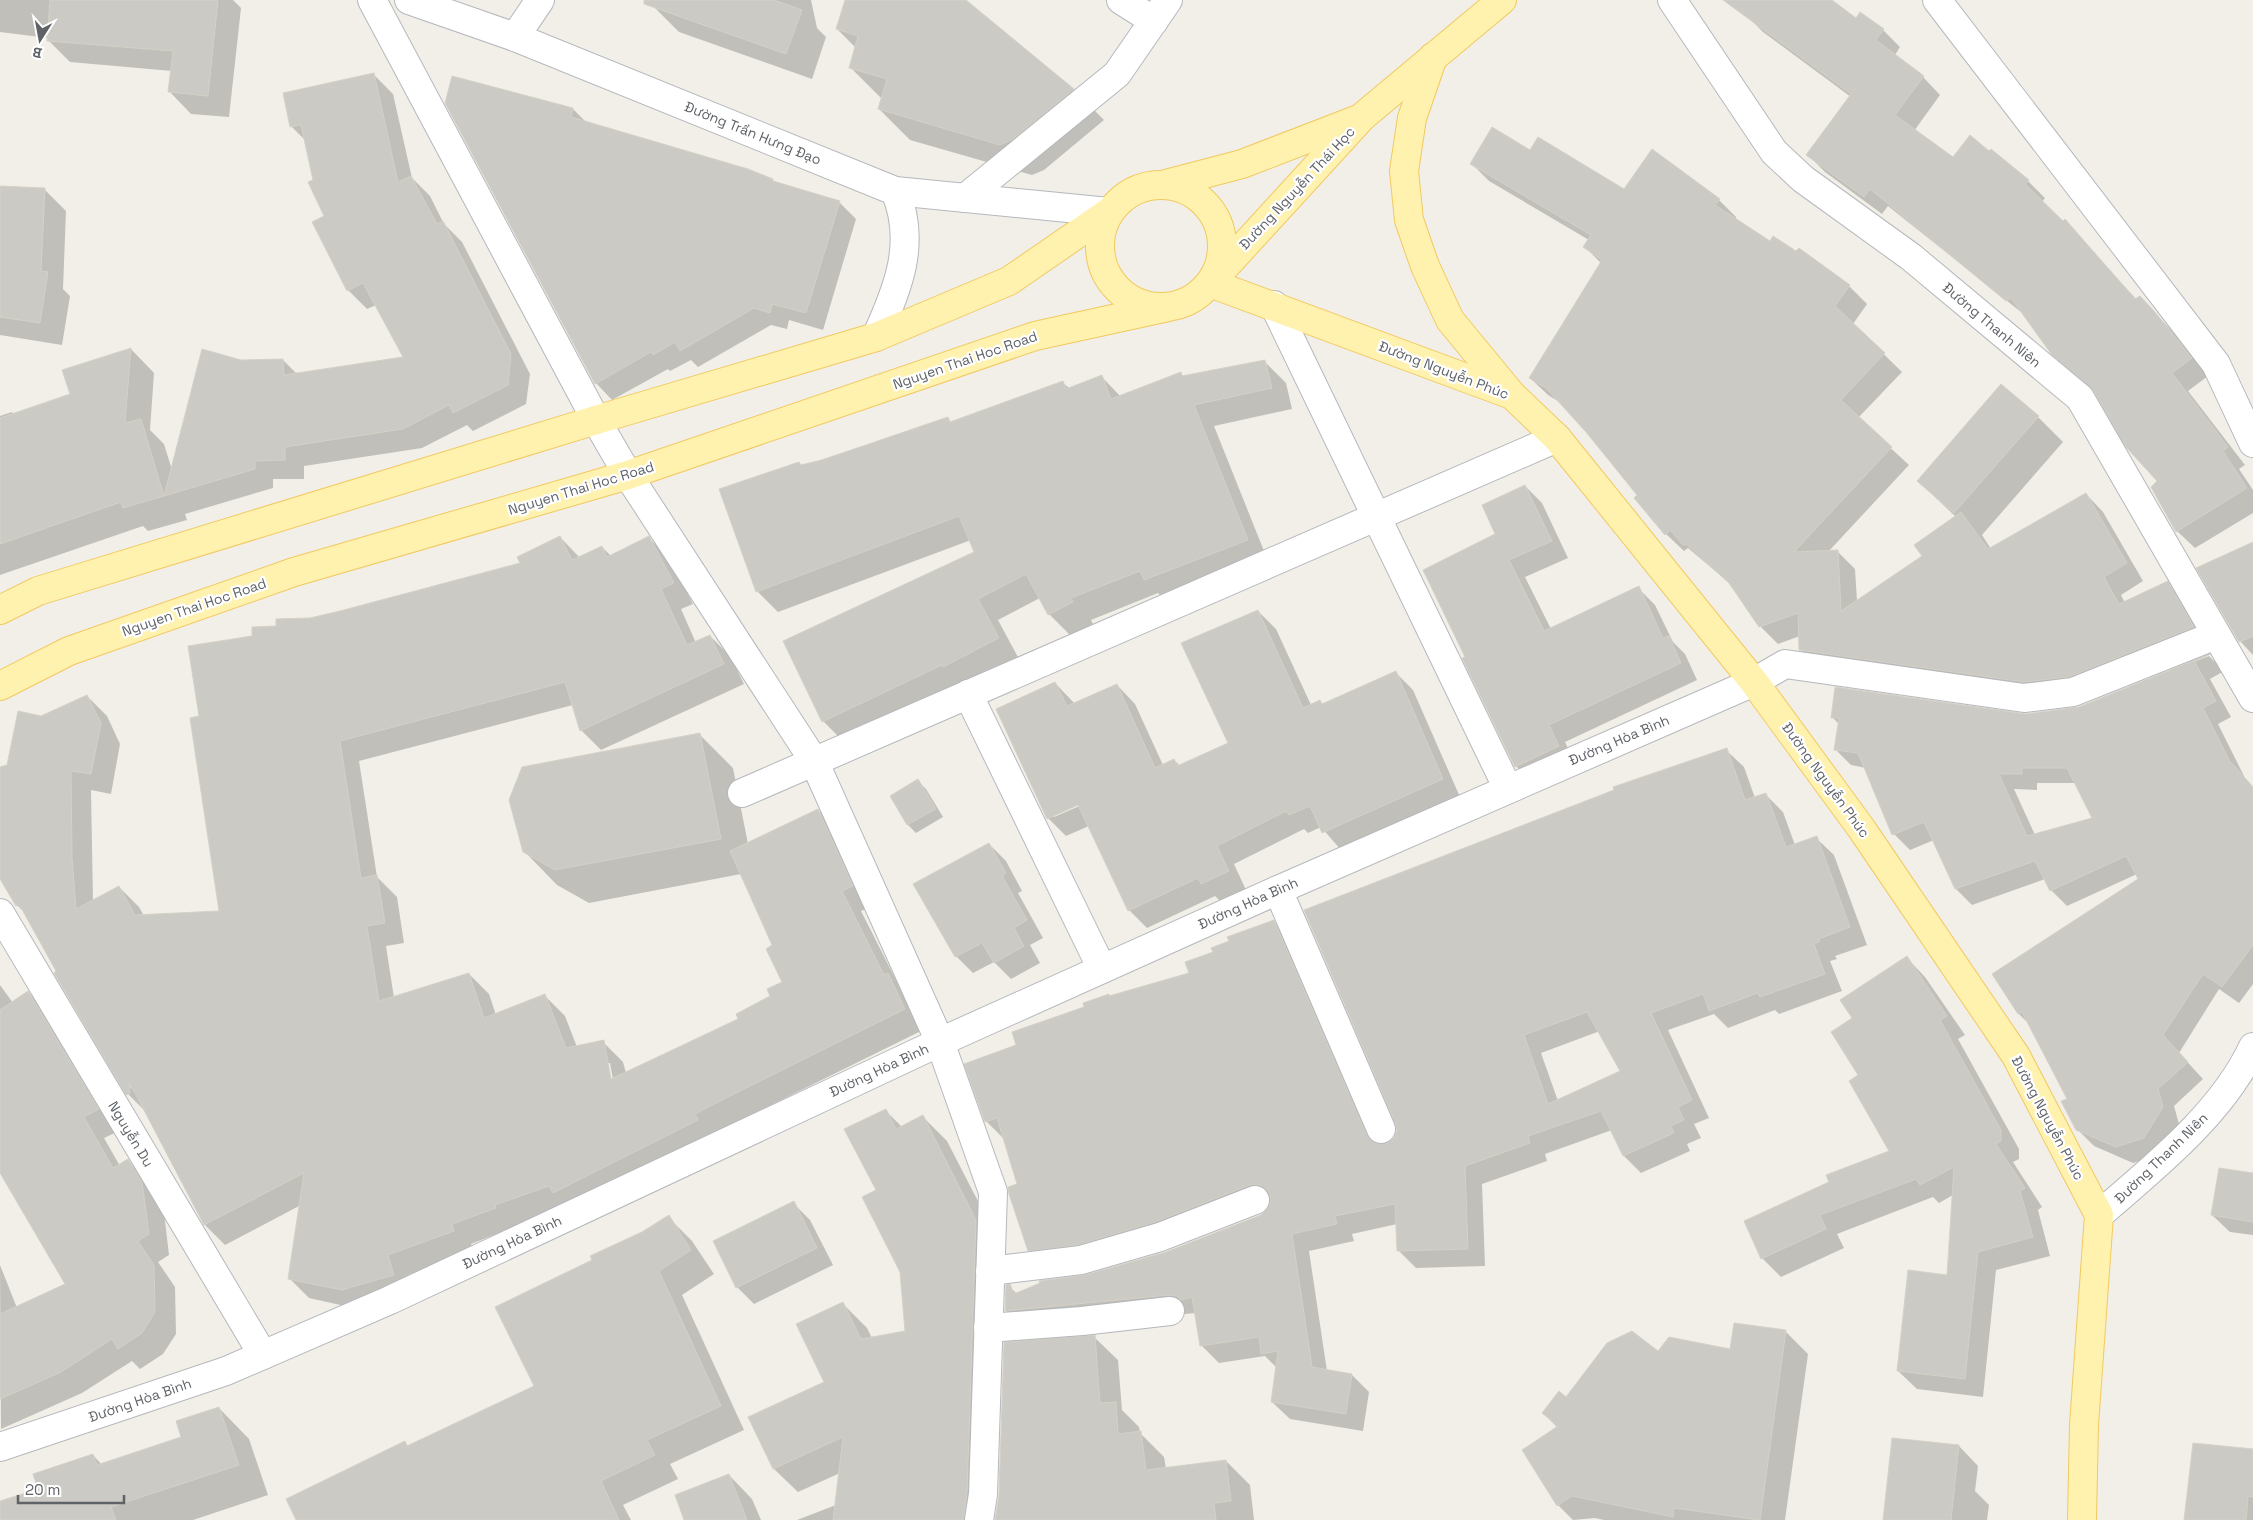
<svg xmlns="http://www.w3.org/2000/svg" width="2253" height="1520" font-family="'Space Grotesk',sans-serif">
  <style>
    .shadow { fill: #0003; fill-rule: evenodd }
    .building { fill: #cccac5; stroke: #d6d1c6; fill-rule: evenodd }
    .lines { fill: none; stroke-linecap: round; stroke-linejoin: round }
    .minor-casing { stroke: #b5b8bc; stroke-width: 30 }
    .major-casing { stroke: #f2c960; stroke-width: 30 }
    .minor { stroke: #fff; stroke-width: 28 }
    .major { stroke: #fff2af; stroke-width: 28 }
    .labels { text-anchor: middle; stroke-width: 4.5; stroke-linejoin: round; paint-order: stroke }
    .street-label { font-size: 14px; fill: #5f6368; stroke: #fff }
  </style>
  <rect width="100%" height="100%" fill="#f1efe8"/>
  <g class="shadow">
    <polygon points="0,0 233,0 241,8 229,117 191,114 169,91 172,71 70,62 48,40 48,38 0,32"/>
    <polygon points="652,0 811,0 817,28 826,37 812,79 679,32 654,7"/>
    <polygon points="846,0 964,0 1074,90 1104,120 1044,170 1032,175 910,140 879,109 882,99 850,67 856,48 837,29"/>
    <polygon points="1757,0 1830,0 1856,19 1883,30 1900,47 1895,55 1923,77 1940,95 1914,131 1953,159 2028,181 2045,198 2042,202 2063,223 2065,221 2137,300 2157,315 2171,330 2208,376 2188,391 2245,465 2239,469 2253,490 2253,513 2195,548 2177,531 2158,481 2097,394 2053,354 2026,316 1888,206 1882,214 1825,172 1808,155 1851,97 1763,32 1746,15"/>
    <polygon points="374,75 393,94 412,178 430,196 444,224 462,242 530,374 526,404 473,431 467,425 422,448 304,466 304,479 273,479 273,488 185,514 187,520 148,531 143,526 0,575 0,416 12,412 14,415 72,395 64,370 131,349 154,373 150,430 164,444 172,470 241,361 283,360 297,374 405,358 376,305 367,309 348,290 314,181 305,140 291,126"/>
    <polygon points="446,103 573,109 587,123 839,202 856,219 823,330 789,320 787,329 771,325 698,367 691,360 670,371 668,369 612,400 596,383"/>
    <polygon points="1531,152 1624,191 1719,200 1736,217 1735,220 1770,243 1797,253 1799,249 1849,286 1867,304 1853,324 1902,372 1858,418 1909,465 1828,552 1838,552 1855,569 1857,601 1924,556 1956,517 1918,481 2038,417 2063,442 1982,535 1991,549 2086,494 2103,512 2143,581 2121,595 2125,603 2167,583 2185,600 2211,645 2087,694 1818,668 1801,650 1800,636 1778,644 1760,626 1734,587 1688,548 1684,551 1666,534 1649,515 1639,495 1586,431 1561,403 1548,395 1530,378 1601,263 1585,247 1589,240 1489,181 1472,164"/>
    <polygon points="0,187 44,189 66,211 63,289 70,296 62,345 0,335"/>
    <polygon points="1265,362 1286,383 1292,409 1214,426 1268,561 1166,601 1158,593 1091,620 1093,624 1070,635 1049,614 1040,598 998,620 1019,659 844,742 823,721 976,553 971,540 778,612 757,591 802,466 948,419 951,422 1062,382 1070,389 1101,376 1121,397 1181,374 1184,377"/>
    <polygon points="1525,486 1542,503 1568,558 1525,577 1551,629 1638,588 1655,605 1673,642 1685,654 1697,680 1565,742 1575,763 1533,783 1516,766 1466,658 1497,535"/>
    <path d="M560 537 580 558 602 547 611 556 649 538 669 558 693 604 681 609 696 643 710 636 730 656 744 684 601 750 581 730 573 705 359 761 377 877 397 897 404 943 386 946 394 998 469 974 489 994 496 1015 545 996 565 1016 577 1047 603 1042 623 1062 626 1073 740 1020 772 997 784 982 774 946 741 874 589 903 557 885 524 851 700 735 733 768 748 844 818 810 838 830 872 906 861 911 898 984 908 994 925 1029 567 1206 471 1244 474 1251 408 1275 413 1295 363 1310 309 1298 289 1278 301 1205 225 1245 205 1225 145 1111 128 1094 55 973 58 971 27 915 17 905 0 877V769L8 766 41 717 87 696 107 716 120 744 111 794 91 790 93 901 119 887 139 907 144 916 220 912 254 637 278 628 521 564ZM607 1063H610L614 1085H611ZM129 1078 131 1088 128 1085Z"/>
    <polygon points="2253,543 2253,655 2240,641"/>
    <path d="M1258 611 1276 629 1311 705 1320 702 1323 705 1395 672 1413 690 1460 797 1341 850 1321 827 1308 833 1304 829 1234 864 1246 890 1221 902 1215 896 1147 928 1129 910 1089 826 1066 836 1048 818 1055 683 1075 704 1117 685 1135 704 1163 765 1174 760 1180 766 1229 743ZM1083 801 1084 804 1054 817V814Z"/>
    <path d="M2209 656 2224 671 2210 679 2231 717 2218 724 2245 778 2253 787V890L2137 874 2067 906 2051 890 2045 879 1972 905 1956 889 1934 840 1910 850 1894 834 1866 768 1851 765 1835 749 1839 724 1832 717 2022 715 2075 709ZM2037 783H2076L2093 819 2035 835 2014 789 2037 790Z"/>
    <path d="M1726 750 1744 767 1755 798 1765 794 1783 812 1795 845 1816 838 1834 855 1867 945 1835 956 1837 959 1830 961 1842 991 1779 1014 1775 1010 1728 1028 1714 1014 1668 1030 1709 1118 1694 1124 1701 1138 1687 1144 1690 1151 1641 1173 1624 1156 1612 1130 1545 1154 1547 1161 1482 1184 1485 1266 1416 1268 1398 1250 1397 1224 1352 1234 1354 1241 1309 1251 1327 1371 1352 1375 1369 1392 1363 1431 1290 1419 1272 1402 1277 1368 1265 1356 1219 1363 1201 1345 1196 1313 1024 1328 1006 1311 1009 1286 1017 1294 1166 1253 1261 1216 1268 1210 1272 1202 1047 1268 1029 1250 1018 1185 1004 1139 986 1121 1018 1045 1110 998 1190 974 1215 953 1274 922 1291 940 1380 1145H1387L1395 1139ZM1600 1031 1622 1071 1558 1101 1541 1053Z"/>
    <polygon points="918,781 926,789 943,817 916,833 908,825 891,796"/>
    <polygon points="989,844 1006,861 1022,891 1018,893 1043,938 1030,945 1040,963 1011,979 994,962 973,973 956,956"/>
    <polygon points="2253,915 2253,984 2239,1003 2219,989 2179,1053 2203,1079 2174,1106 2179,1124 2160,1154 2133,1163 2094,1146 2077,1129 2068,1099 2029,1024 2019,1014 1993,974"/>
    <polygon points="1907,958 1925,977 1965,1035 1958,1039 2019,1149 2019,1159 2013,1162 2042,1207 2038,1210 2050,1256 1996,1270 1983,1397 1917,1389 1898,1371 1948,1276 1953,1195 1939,1203 1933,1197 1837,1234 1844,1248 1781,1277 1762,1258 1745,1222 1891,1152 1860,1076 1854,1018"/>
    <polygon points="0,985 13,1003 28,992 49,1013 119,1131 104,1138 120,1166 128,1161 149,1182 163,1204 169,1255 158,1262 175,1287 176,1334 163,1354 140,1369 132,1361 82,1393 1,1429 0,1265 17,1308 66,1285 0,1165"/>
    <polygon points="885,1110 902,1127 923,1117 947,1141 1000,1244 990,1520 797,1520 836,1505 840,1473 798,1492 774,1469 750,1418 826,1382 843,1304 867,1328 872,1338 906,1332 901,1271 877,1191"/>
    <polygon points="2253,1175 2253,1235 2230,1232 2212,1215"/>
    <polygon points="793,1203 810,1220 833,1265 754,1304 737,1287"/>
    <polygon points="668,1217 692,1241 714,1274 682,1295 744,1430 670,1464 678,1479 623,1505 631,1520 297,1520 405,1443 408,1446 536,1387 594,1261"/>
    <polygon points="1786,1332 1808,1354 1785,1520 1604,1520 1595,1518 1573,1520 1558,1505 1558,1428 1543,1413 1566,1398 1658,1353 1731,1351"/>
    <polygon points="1094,1337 1118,1360 1122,1410 1139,1427 1140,1433 1164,1457 1166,1469 1226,1461 1250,1485 1254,1520 996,1520"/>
    <polygon points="219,1408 249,1439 268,1495 193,1520 0,1520 0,1503 40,1489 93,1455 102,1465 182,1438"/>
    <polygon points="1959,1446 1978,1466 1975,1491 1989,1505 1987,1520 1884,1520"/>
    <polygon points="2253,1451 2253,1520 2186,1520"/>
    <polygon points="729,1475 752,1499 761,1520 686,1520"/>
  </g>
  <g class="building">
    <polygon points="50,0 218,0 208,96 168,92 173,51 47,41"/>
    <polygon points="644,0 774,0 802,10 786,54 644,4"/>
    <polygon points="845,0 966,0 1074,89 1013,139 1000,145 878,109 887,79 849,68 858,36 836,29"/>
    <polygon points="1723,0 1832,0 1856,18 1860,12 1884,29 1876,40 1924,76 1895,115 1953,157 1970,135 1989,151 1991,149 2029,180 2025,184 2063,221 2065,219 2135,299 2140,296 2154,311 2192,358 2172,373 2228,447 2223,451 2247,488 2176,532 2151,487 2157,481 2125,446 2093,390 2052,355 2011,298 2006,301 1870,189 1864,197 1806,155 1851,94"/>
    <polygon points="374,73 398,182 411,176 437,224 443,221 511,354 508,385 453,413 449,405 403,429 285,447 285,460 255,461 255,469 164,496 202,349 241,360 283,359 284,375 403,357 363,283 347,291 312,222 324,216 308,182 313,180 301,125 290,127 283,93"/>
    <polygon points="452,76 573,108 571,117 748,169 773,179 773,181 840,201 806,313 772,304 770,313 754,308 680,351 675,342 653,355 651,352 595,384 445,103"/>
    <polygon points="1492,127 1530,150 1538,137 1624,189 1652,149 1720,199 1715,205 1770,241 1773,236 1796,251 1799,248 1850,285 1835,306 1885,353 1841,400 1892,447 1794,552 1838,550 1841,611 1922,556 1914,545 1961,512 1988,549 2086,493 2127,563 2104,577 2119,604 2168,581 2194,627 2069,677 2024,682 1799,650 1798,613 1759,627 1729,583 1686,544 1683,545 1670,530 1665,535 1634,498 1637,495 1586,432 1546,388 1529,378 1602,260 1583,247 1591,235 1470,164"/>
    <polygon points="0,186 45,188 41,271 48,272 40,323 0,317"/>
    <polygon points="131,348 125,423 141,419 164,496 123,508 121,502 0,544 0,418 70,394 62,370"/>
    <polygon points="1265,360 1272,388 1194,405 1248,540 1144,580 1140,571 1071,598 1073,602 1048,615 1026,574 978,599 999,638 943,667 942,665 822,722 783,641 974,552 959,516 756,592 719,489 799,462 801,465 822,460 948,417 950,422 1063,381 1066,389 1102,375 1111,399 1181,372 1182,376"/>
    <polygon points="2001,384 2039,416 1954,513 1917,481"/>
    <polygon points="1525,485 1552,541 1509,560 1544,631 1639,586 1663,638 1669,636 1681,663 1549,725 1559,746 1515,767 1462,658 1465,657 1423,570 1495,534 1482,505"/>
    <polygon points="560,536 572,560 602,546 607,557 649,536 674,583 661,589 687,645 710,635 724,664 580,731 565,682 340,741 361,878 377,875 385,923 367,926 379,1001 469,973 484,1018 545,994 566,1048 604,1040 611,1079 738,1019 736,1014 770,996 767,989 782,982 766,949 772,945 730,851 818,809 853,886 842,891 884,975 888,973 905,1009 730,1096 695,1114 698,1120 553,1193 549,1186 495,1205 496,1208 452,1224 454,1231 388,1255 394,1275 342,1290 288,1279 304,1173 204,1225 134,1091 129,1084 130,1093 126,1095 54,973 56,971 19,904 16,906 0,879 0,767 7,765 18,711 41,716 87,695 101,723 91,774 71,771 72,858 76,909 119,886 135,915 219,911 190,718 199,716 188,646 252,636 252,627 276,626 276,619 310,618 340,611 520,563 517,557"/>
    <polygon points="2253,542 2253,636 2239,642 2196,568"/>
    <polygon points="1258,610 1303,708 1320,700 1322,704 1396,671 1443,779 1322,833 1310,806 1289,815 1286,811 1217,846 1229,871 1201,884 1198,878 1128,911 1078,805 1047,819 996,709 1055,682 1067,706 1117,684 1155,768 1174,759 1177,766 1228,743 1181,643"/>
    <path d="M2210 654 2195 662 2216 701 2203 708 2229 760 2253 787V945L2222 987 2203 974 2163 1035 2188 1062 2158 1089 2163 1107 2144 1138 2116 1147 2076 1130 2061 1101 2067 1099 2022 1012 2018 1014 1992 974 2138 879 2126 856 2050 891 2035 861 1955 889 1924 822 1892 835 1858 753 1834 750 1839 718H1831L1835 687 2026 714 2079 707ZM2022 768H2067L2092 818 2027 836 1999 774H2022Z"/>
    <polygon points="700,733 721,839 555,870 523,852 509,800 522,767"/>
    <path d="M1727 748 1745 800 1766 793 1786 847 1817 836 1850 927 1819 939 1820 941 1814 944 1825 974 1760 997 1758 993 1709 1011 1703 994 1651 1013 1692 1100 1678 1107 1684 1120 1671 1126 1674 1133 1623 1156 1601 1111 1528 1136 1530 1143 1465 1166 1468 1249 1397 1251 1395 1204 1335 1216 1337 1224 1292 1234 1312 1367 1352 1374 1346 1414 1271 1402 1278 1351 1261 1354 1259 1337 1200 1346 1192 1297 1181 1300 1177 1296 1168 1295 1005 1311 1006 1285 1010 1284 1014 1294 1040 1283 1039 1281 1085 1275 1166 1252 1261 1215 1267 1209 1270 1203V1195L1264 1188 1258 1185H1250L1155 1222 1078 1245 1028 1251 1009 1194 1008 1187 1017 1184 997 1118 985 1122 964 1064 1016 1045 1012 1032 1084 1007 1083 1003 1109 994V996L1189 973 1185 962 1213 952 1211 948 1229 941 1227 937 1274 920 1367 1135 1372 1142 1379 1144 1387 1143 1394 1138 1397 1130 1395 1123 1304 910 1614 790 1613 787ZM1587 1012 1620 1071 1548 1104 1524 1035Z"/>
    <polygon points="918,779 936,809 907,825 890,796"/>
    <polygon points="989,843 1006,873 1002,876 1027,920 1014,928 1024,946 994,963 982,943 955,957 913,884"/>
    <polygon points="1907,956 1947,1016 1940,1020 2001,1130 2001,1141 1996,1144 2025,1188 2020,1191 2033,1237 1978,1252 1965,1379 1897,1371 1908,1270 1947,1275 1954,1167 1920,1185 1916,1179 1820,1215 1826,1229 1761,1259 1744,1221 1829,1182 1826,1175 1889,1151 1849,1081 1858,1075 1831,1032 1852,1018 1840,1000"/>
    <polygon points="28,991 99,1109 84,1117 113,1168 128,1159 142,1182 149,1234 138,1241 154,1265 155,1312 142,1333 118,1349 112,1339 61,1372 0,1399 0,1314 65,1284 0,1173 0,1010"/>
    <polygon points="886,1109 896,1129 923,1115 976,1220 967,1493 964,1520 833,1520 843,1437 773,1469 748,1417 824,1382 796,1324 843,1302 861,1339 905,1331 900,1272 862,1197 876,1190 844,1129"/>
    <polygon points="2219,1168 2253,1173 2253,1222 2211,1215"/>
    <polygon points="794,1201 817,1248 736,1288 713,1241"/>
    <polygon points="669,1215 691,1250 659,1271 721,1406 647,1440 655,1455 601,1481 619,1520 296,1520 286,1499 405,1441 407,1446 534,1386 495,1307 592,1260 590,1256 642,1232"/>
    <polygon points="1734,1323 1786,1330 1760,1520 1674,1508 1673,1517 1572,1496 1557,1506 1522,1450 1558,1426 1542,1413 1559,1391 1566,1397 1607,1343 1632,1331 1658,1351 1669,1337 1730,1349"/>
    <polygon points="1095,1335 1100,1403 1116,1402 1118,1434 1141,1431 1146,1470 1226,1460 1231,1501 1214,1503 1216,1520 995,1520 999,1495 1004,1342"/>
    <polygon points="219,1407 239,1465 111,1507 116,1520 0,1520 0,1501 38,1489 33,1474 93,1454 97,1465 181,1437 176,1421"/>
    <polygon points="1892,1438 1959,1445 1951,1520 1883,1520"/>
    <polygon points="2193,1443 2253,1449 2253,1497 2248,1496 2246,1520 2184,1520"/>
    <polygon points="729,1474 747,1520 684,1520 675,1495"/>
  </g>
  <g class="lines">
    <defs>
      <g id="minor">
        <polyline points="372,0 596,420 628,475 814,761 940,1042 993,1192 983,1494 979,1520"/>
        <polyline points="409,0 515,37 895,191 1109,212"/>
        <polyline points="1121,0 1154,21"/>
        <polyline points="1672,0 1774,152 1803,179 1911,257 2080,398 2253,698"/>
        <polyline points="1937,0 2216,364 2253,443"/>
        <polyline points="515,37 540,0"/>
        <polyline points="965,198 1117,74 1168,0"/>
        <polyline points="1274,305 1508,789"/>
        <path d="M876 337C898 289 917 242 895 191"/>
        <polyline points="968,694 1102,969"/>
        <polyline points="742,793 1557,438"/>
        <polyline points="1278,890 1381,1129"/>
        <polyline points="0,913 263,1355"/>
        <path d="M2099 1215C2153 1168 2222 1114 2253 1047"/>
        <polyline points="990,1271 1081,1260 1160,1237 1255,1200"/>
        <polyline points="988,1328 1082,1321 1170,1311"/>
        <polyline points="0,1447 226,1371 390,1300 940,1042 1278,890 1754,682 1785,664 2024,698 2073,692 2216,635"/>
      </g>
      <g id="major">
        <polyline points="1502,0 1362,117 1210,283 1512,395 1557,438 1754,682 1861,828 2016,1056 2099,1215 2084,1425 2082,1520"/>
        <polyline points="1433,57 1412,118 1404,171 1409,220 1425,266 1450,320 1511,394"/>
        <polyline points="1162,185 1242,164 1356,120"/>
        <circle cx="1161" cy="246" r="61"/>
        <polyline points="0,610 38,591 596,420 876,337 1009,281 1109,212"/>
        <polyline points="0,686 69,651 294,572 628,475 1035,336 1168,307"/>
      </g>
    </defs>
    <use href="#minor" class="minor-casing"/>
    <use href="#major" class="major-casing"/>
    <use href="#minor" class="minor"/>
    <use href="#major" class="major"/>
  </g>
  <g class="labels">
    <g class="street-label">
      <text transform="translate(753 133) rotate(22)" y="5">Đường Trần Hưng Đạo</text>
      <text transform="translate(1297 188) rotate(-47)" y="5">Đường Nguyễn Thái Học</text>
      <text transform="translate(1992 325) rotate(40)" y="5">Đường Thanh Niên</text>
      <text transform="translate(965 360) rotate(-19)" y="5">Nguyen Thai Hoc Road</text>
      <text transform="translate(1444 370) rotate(21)" y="5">Đường Nguyễn Phúc</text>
      <text transform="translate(581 488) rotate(-17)" y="5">Nguyen Thai Hoc Road</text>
      <text transform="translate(194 607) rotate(-19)" y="5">Nguyen Thai Hoc Road</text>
      <text transform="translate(1619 740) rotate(-23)" y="5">Đường Hòa Bình</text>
      <text transform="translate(1826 780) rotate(54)" y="5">Đường Nguyễn Phúc</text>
      <text transform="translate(1248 903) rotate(-24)" y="5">Đường Hòa Bình</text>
      <text transform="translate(879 1070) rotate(-25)" y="5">Đường Hòa Bình</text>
      <text transform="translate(2048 1118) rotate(62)" y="5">Đường Nguyễn Phúc</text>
      <text transform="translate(131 1134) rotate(59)" y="5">Nguyễn Du</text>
      <text transform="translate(2161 1158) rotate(-44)" y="5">Đường Thanh Niên</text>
      <text transform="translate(512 1242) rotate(-25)" y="5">Đường Hòa Bình</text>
      <text transform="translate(140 1400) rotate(-19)" y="5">Đường Hòa Bình</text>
    </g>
  </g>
  <g transform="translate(40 40) rotate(191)" stroke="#ffffff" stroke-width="4" paint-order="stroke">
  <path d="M0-4L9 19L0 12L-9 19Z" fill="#5f6368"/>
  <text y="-8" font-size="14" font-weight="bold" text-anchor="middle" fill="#5f6368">B</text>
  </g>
  <path d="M18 1495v8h106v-8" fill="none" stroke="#5f6368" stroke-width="2.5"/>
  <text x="25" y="1495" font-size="15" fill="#5f6368" stroke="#ffffff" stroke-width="4" paint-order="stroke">20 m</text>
</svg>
